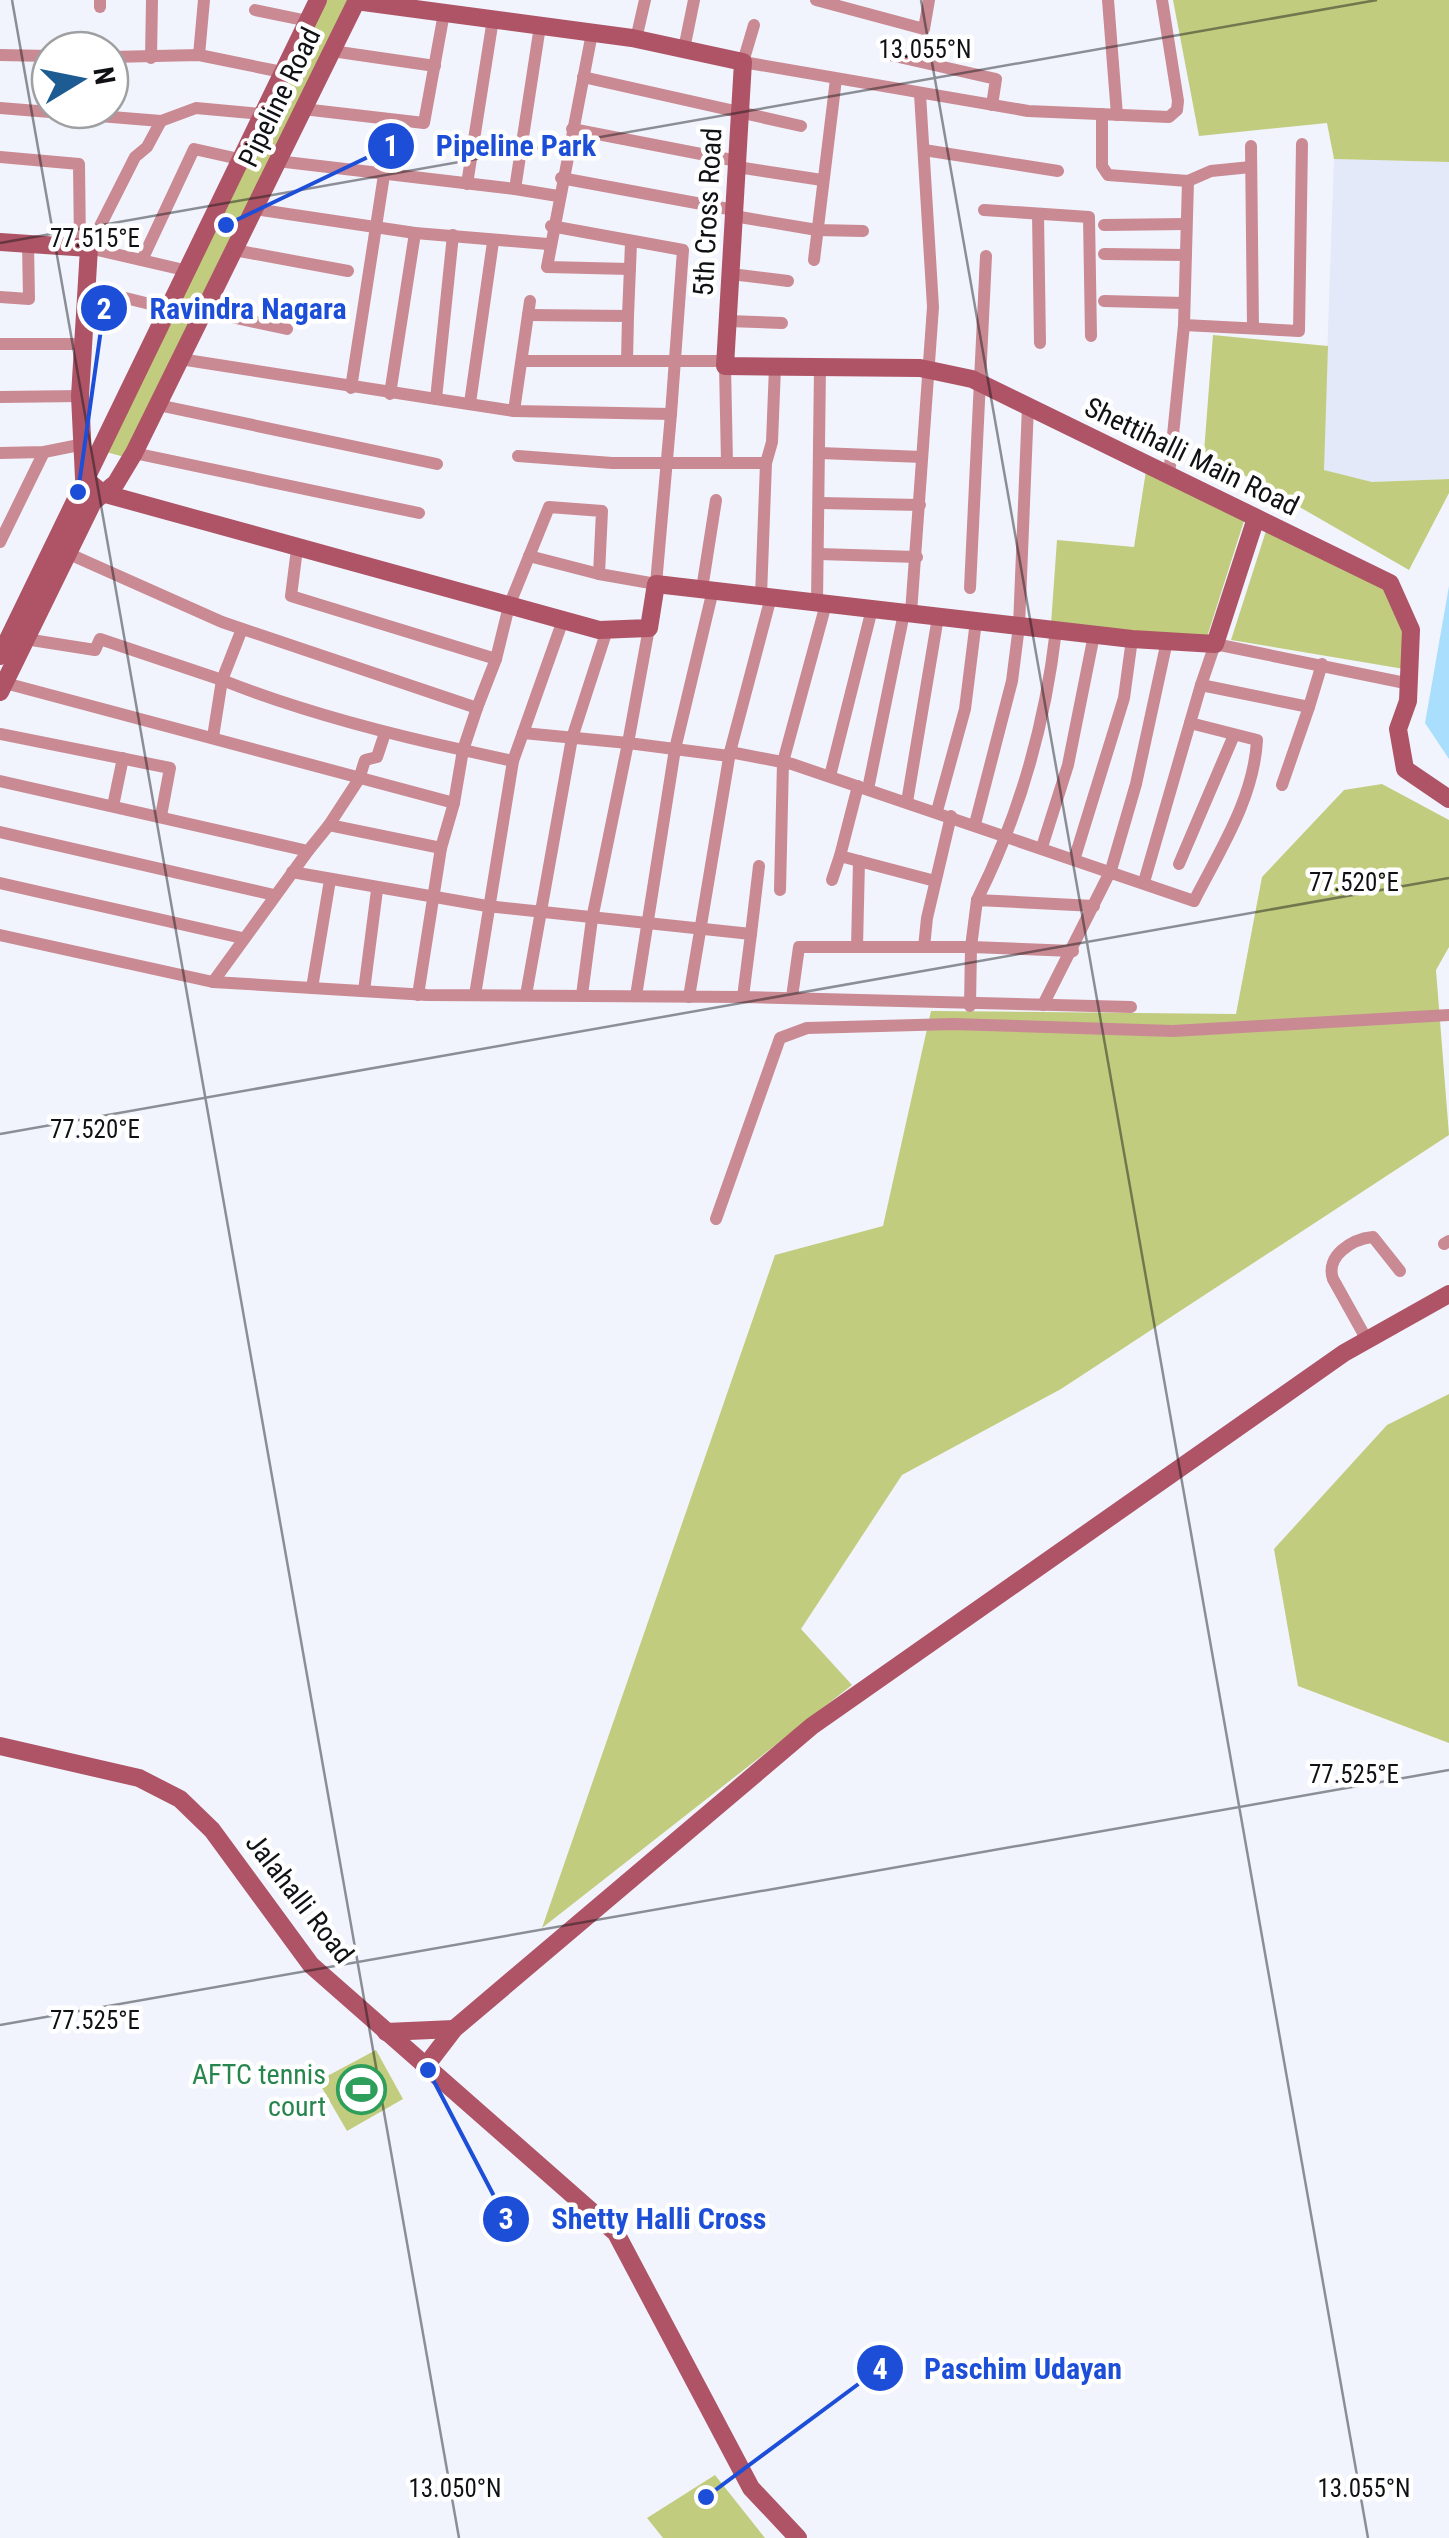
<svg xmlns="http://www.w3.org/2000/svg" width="1449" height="2538" font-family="'Roboto Condensed',sans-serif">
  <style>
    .built { fill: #e3e9f8 }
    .green { fill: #c1cc7e }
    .water { fill: #a9dffc }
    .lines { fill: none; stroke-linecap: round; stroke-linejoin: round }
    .street { stroke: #ca8a94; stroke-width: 12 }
    .secondary { stroke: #ae5466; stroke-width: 18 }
    .ticks { fill: none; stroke: #101114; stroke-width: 2.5; stroke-opacity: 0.45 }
    .labels { text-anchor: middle; stroke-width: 9; stroke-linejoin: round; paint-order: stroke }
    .street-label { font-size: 28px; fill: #101114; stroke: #fff }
    .leisure-label { font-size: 28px; fill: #27864d; stroke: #fff; text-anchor: end }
    .ticks-label { font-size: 25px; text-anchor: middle; fill: #101114; stroke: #fff; stroke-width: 9; stroke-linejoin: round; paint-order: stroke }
    .leader { fill: none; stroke: #1d4ed8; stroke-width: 4 }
    .callout-dot { fill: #1d4ed8; stroke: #fff; stroke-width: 4 }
    .mark-label { font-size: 30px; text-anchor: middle; font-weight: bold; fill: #fff }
    .callout-label { font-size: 30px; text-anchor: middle; font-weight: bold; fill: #1d4ed8; stroke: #fff; stroke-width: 9; stroke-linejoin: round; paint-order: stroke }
  </style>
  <rect width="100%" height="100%" fill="#f1f4fd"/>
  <polygon class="built" points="1334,159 1449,162 1449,479 1372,482 1323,470"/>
  <g class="green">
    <polygon points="321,0 352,0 128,458 99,450"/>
    <polygon points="1173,0 1449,0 1449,162 1334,159 1327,123 1199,136"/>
    <polygon points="1213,335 1328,346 1324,470 1372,482 1449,479 1449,493 1409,570 1204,452"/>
    <polygon points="1146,471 1244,521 1207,637 1051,624 1057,540 1134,547"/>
    <polygon points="1266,531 1388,587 1402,629 1404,669 1231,640"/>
    <polygon points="1382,784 1449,820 1449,947 1436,970 1449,1135 1061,1389 902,1475 801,1629 852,1685 542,1928 775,1255 883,1226 931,1011 1236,1014 1262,877 1344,790"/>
    <polygon points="1449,1394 1449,1743 1298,1686 1274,1549 1387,1425"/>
    <polygon points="376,2050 403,2099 347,2131 318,2081"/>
    <polygon points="715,2475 765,2538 663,2538 647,2518"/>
  </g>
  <polygon class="water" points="1449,586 1449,759 1425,723"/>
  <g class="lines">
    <g class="street">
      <polyline points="816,0 924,29 929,0"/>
      <polyline points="1108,0 1117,115"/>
      <polyline points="100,7 100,0"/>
      <polyline points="255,10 308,21"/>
      <polyline points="754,25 743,62 1028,111 1169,117 1177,110 1178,101 1162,0"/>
      <polyline points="592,33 547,267 630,269"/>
      <polyline points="636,39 645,0"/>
      <polyline points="684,49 694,0"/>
      <polyline points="332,51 435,66"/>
      <polyline points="0,55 50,56"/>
      <polyline points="199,55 204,0"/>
      <polyline points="890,55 996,79 992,105"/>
      <polyline points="110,57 199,55 282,72"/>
      <polyline points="151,58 152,0"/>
      <polyline points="583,77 801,126"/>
      <polyline points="0,108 161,121 196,108 261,114"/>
      <polyline points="303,109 424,123 444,13"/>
      <polyline points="1102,114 1102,166 1108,175 1188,181 1211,171 1251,167"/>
      <polyline points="161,121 147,147 135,157 89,248 184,270"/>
      <polyline points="572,129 737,161"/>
      <polyline points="1251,146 1253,328"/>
      <polyline points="924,150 1058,171"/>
      <polyline points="0,157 79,164 80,246"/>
      <polyline points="277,161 515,189 540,26"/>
      <polyline points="737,167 822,180"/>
      <polyline points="561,178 734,210"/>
      <polyline points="467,184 493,19"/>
      <polyline points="515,189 558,196"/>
      <polyline points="254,209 415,233 548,244"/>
      <polyline points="984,210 1089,217 1091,336"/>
      <polyline points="1038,214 1040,343"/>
      <polyline points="734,216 817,230 863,231"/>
      <polyline points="1104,225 1186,224"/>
      <polyline points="234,250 348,271"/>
      <polyline points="1104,254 1186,255"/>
      <polyline points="142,260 194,149 239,159"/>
      <polyline points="814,260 836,79"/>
      <polyline points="731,274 788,281"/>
      <polyline points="85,288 166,308"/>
      <polyline points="0,297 29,299 28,243"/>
      <polyline points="530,301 514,411 671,414 683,250 551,226"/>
      <polyline points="1104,301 1184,303"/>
      <polyline points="204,311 287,329"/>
      <polyline points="528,315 628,316 627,361"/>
      <polyline points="628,316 631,243"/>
      <polyline points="728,321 782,323"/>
      <polyline points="1184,325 1299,331 1302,144"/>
      <polyline points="0,344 82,344"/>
      <polyline points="180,359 436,399 453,235"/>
      <polyline points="523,361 726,361"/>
      <polyline points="725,366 727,463"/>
      <polyline points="351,388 384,175"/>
      <polyline points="390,394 415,233"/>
      <polyline points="0,397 80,396"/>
      <polyline points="436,399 514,411"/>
      <polyline points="470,403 493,242"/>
      <polyline points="158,405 437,464"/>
      <polyline points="0,453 44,452 79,445"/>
      <polyline points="134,453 419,513"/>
      <polyline points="820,453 922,457"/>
      <polyline points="518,456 612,463 766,463 761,596"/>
      <polyline points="766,463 772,442 775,367"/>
      <polyline points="1169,475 1184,325 1188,181"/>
      <polyline points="820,503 920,505"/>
      <polyline points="0,542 44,452"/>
      <polyline points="297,549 291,596 496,659 509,606 549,507 602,511 599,574 656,584 671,414"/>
      <polyline points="67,553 222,622 477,708 496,659"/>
      <polyline points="819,554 917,557"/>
      <polyline points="529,556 599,574"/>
      <polyline points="970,588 986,256"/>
      <polyline points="702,589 716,500"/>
      <polyline points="817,603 820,367"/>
      <polyline points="911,613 933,307 920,94"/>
      <polyline points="649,628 628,743 729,756"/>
      <path d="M242 629 222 680C300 711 380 732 463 750L477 708"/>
      <polyline points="25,639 95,650 100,639 222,680 213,737"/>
      <polyline points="5,683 454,803 463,750 513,761 523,733 628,743 592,919 582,995"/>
      <polyline points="1201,685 1215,644 1410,684"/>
      <polyline points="1309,707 1322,664"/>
      <polyline points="523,733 563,620"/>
      <polyline points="0,734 170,768 161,816"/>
      <polyline points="730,752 771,597"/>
      <polyline points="830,776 872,609"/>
      <polyline points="0,781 308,851 329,825 441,848 454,803"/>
      <polyline points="858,786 840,856 935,881"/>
      <polyline points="868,789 904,613"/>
      <polyline points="907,802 938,617"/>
      <polyline points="113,806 123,758"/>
      <polyline points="937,811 965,709 976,621"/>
      <polyline points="975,824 1012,681 1019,626 1028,406"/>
      <polyline points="329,825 359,779 365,760 377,757 385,733"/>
      <polyline points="0,832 274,895"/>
      <polyline points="1042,847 1068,765 1094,635"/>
      <polyline points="1075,857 1124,698 1132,639"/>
      <polyline points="1179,864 1234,735"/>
      <polyline points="292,872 487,906 751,934 743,997 1131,1007"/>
      <polyline points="832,880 840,856"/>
      <polyline points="1144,882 1190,723"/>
      <polyline points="0,883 242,938"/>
      <polyline points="780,890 783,762 826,604"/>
      <path d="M977 900C1020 814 1045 726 1056 630"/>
      <polyline points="751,934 759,866"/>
      <polyline points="0,935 213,982 308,851"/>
      <polyline points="857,947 859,861"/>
      <polyline points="924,947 927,918 951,816"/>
      <polyline points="1073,951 971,947 977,900 1094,906"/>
      <polyline points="213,982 427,995 743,997"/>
      <polyline points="312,988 330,880"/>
      <polyline points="364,991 377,890"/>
      <polyline points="418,995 441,848"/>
      <polyline points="475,995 513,761"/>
      <polyline points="526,995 572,738 607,630"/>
      <polyline points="636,996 675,749 713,590"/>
      <path d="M689 997 730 752 792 764 1194 901C1220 850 1254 798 1257 740L1190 723 1201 685 1309 707 1282 785"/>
      <polyline points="792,997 799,947 971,947 970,1006"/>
      <polyline points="1043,1005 1111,870 1136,784 1167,641"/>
      <polyline points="716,1219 780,1038 807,1028 953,1024 1173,1031 1449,1015"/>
      <polyline points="1444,1244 1449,1241"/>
      <path d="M1367 1340 1333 1279C1325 1256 1352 1239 1373 1237L1400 1271"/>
    </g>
    <g class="secondary">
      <polyline points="356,1 632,38 743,62 725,366 920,368 972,379 1390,583 1411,630 1408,701 1398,729 1405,769 1449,799"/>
      <polyline points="0,242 89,248 80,396 84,478 102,493 599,630 649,628 656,584 1132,639 1215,644 1256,518"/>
      <polyline points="0,656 318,0"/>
      <polyline points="0,692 93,502 116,483 134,453 357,0"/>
      <polyline points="0,1746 139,1778 180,1799 212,1830 311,1965 616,2233 751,2488 798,2538"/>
      <polyline points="386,2032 454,2029"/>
      <polyline points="425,2067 454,2029 812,1726 1344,1353 1449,1294"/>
    </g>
  </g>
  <path class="ticks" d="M12 0 459 2538M921 0 1368 2538M0 243 1377 0M0 1134 1449 878M0 2025 1449 1770"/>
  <defs>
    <symbol id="stadium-ring" viewBox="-11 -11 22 22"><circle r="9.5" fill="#fff" stroke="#2e9e5b" stroke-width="1.5"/><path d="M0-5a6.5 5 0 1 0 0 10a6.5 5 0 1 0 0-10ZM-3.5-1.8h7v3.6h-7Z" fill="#2e9e5b"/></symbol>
  </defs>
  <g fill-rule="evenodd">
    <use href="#stadium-ring" x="334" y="2062" width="55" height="55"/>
  </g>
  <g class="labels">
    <g class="street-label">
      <text transform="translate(279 97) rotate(-64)" y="10">Pipeline Road</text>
      <text transform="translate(707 212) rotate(-87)" y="10">5th Cross Road</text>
      <text transform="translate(1192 456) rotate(26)" y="10">Shettihalli Main Road</text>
      <text transform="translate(300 1898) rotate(52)" y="10">Jalahalli Road</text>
    </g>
    <g class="leisure-label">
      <text x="326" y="2084">AFTC tennis<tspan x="326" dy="32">court</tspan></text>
    </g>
  </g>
  <g class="ticks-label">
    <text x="925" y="58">13.055°N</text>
    <text x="95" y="247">77.515°E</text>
    <text x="1354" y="891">77.520°E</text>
    <text x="95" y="1138">77.520°E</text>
    <text x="1354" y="1783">77.525°E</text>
    <text x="95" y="2029">77.525°E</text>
    <text x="455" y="2497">13.050°N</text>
    <text x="1364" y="2497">13.055°N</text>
  </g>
  <path class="leader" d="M226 225L391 146M78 492L104 308M428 2070L506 2219M706 2497L880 2368"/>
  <g class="callout-dot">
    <circle cx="226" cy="225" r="10"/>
    <circle cx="78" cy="492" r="10"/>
    <circle cx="428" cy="2070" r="10"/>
    <circle cx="706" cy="2497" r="10"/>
    <circle cx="391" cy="146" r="25"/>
    <circle cx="104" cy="308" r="25"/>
    <circle cx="506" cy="2219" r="25"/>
    <circle cx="880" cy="2368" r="25"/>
  </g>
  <g class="mark-label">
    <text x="391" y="156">1</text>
    <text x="104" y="319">2</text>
    <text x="506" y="2229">3</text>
    <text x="880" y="2379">4</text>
  </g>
  <g class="callout-label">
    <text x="516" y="156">Pipeline Park</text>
    <text x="248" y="319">Ravindra Nagara</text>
    <text x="659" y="2229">Shetty Halli Cross</text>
    <text x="1023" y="2379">Paschim Udayan</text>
  </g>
  <g transform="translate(80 80) rotate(80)"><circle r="48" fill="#ffffff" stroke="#9fa0a1" stroke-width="2.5"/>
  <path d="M0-8L18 38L0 25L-18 38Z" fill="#1d5c92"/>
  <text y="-15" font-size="28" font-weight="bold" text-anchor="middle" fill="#101114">N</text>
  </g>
</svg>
